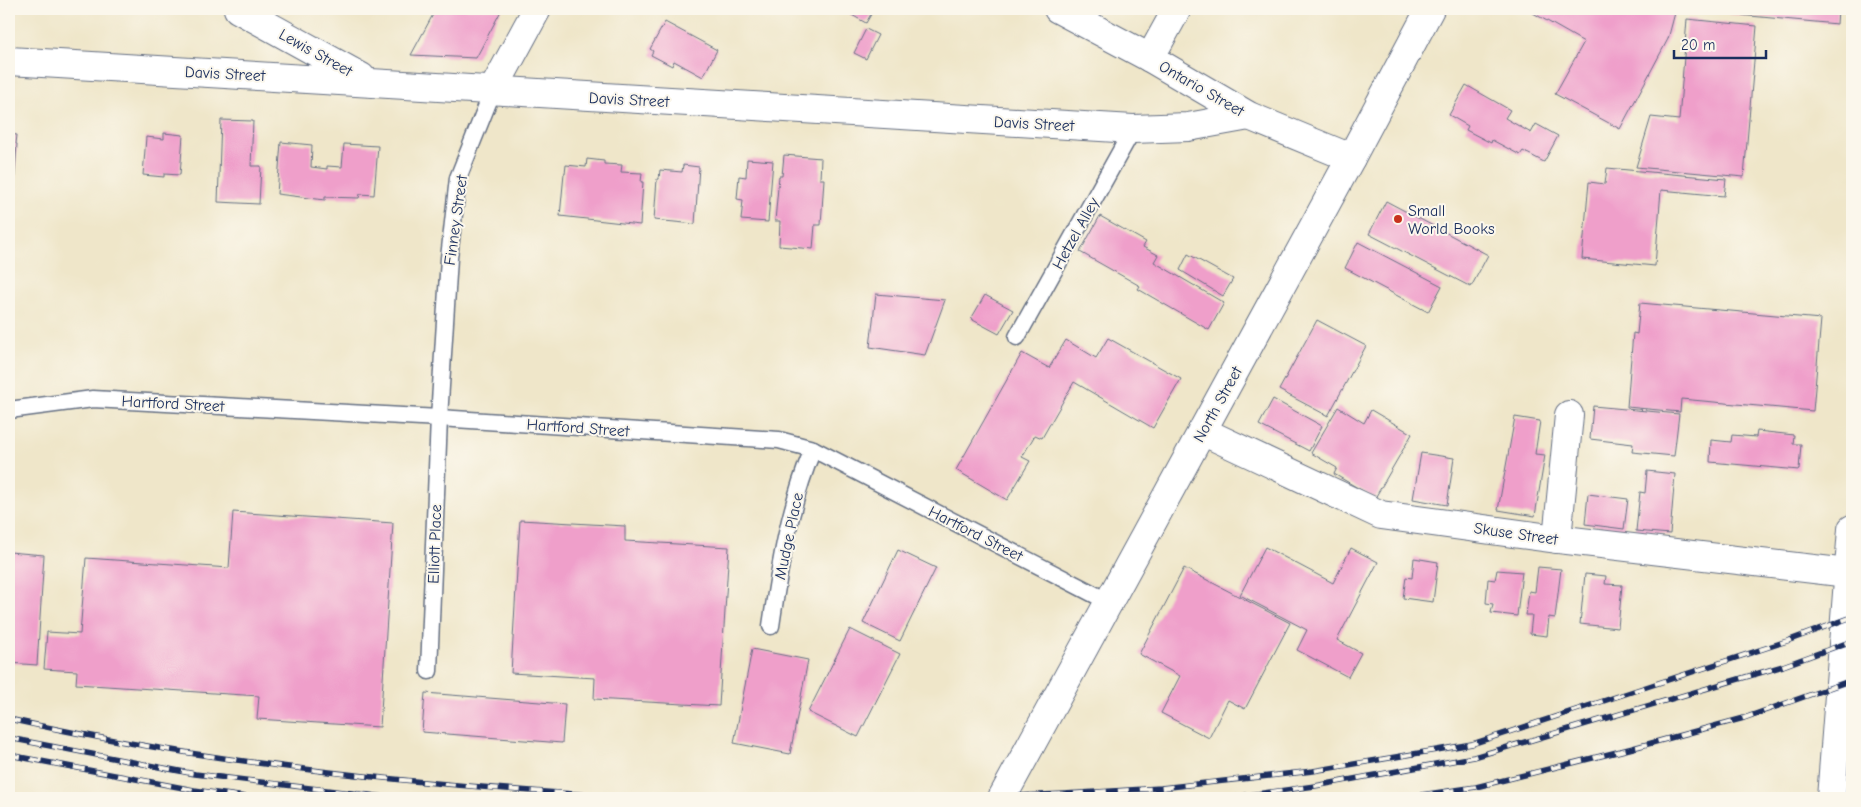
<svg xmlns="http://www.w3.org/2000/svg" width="1861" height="807" font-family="'Comic Neue',sans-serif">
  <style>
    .building { fill: #ef9fca }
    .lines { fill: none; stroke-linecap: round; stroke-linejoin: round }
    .lane-casing { stroke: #656f83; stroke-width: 19 }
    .street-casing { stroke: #656f83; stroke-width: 30 }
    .secondary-casing { stroke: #656f83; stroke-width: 30 }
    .primary-casing { stroke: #656f83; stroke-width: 30 }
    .lane { stroke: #fff; stroke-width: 16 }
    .street { stroke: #fff; stroke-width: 28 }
    .secondary { stroke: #fff; stroke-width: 28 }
    .primary { stroke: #fff; stroke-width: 28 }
    .rail-casing { stroke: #1b2f5e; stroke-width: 5.5 }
    .rail { stroke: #fbf7ec; stroke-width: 4; stroke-dasharray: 11; stroke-linecap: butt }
    .poi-dot { fill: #c8321e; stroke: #fbf7ec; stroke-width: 2 }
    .labels { text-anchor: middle; stroke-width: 4; stroke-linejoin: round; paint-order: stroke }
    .street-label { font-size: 16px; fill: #1b2f5e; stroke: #fbf7ec }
    .poi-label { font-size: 16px; fill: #1b2f5e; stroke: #fbf7ec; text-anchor: start }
  </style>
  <rect width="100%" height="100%" fill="#fbf7ec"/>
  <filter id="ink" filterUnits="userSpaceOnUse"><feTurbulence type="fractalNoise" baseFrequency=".02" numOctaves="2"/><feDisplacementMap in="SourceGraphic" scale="10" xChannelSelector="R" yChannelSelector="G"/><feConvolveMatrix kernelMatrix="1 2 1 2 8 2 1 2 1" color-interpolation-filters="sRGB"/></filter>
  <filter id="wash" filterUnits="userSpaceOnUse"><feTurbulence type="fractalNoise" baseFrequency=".0096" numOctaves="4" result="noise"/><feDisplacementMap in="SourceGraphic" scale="20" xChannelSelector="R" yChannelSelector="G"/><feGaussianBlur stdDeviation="1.12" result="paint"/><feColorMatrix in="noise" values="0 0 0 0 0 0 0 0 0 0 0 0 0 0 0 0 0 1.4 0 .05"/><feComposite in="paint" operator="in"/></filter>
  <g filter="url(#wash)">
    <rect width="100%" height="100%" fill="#efe6c9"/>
    <g id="blocks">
      <g class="building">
        <polygon points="436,9 502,9 476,58 411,55"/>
        <polygon points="841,9 874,9 866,23"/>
        <polygon points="1526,9 1676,9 1668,39 1620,129 1555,94 1584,42"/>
        <polygon points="1729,9 1838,9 1837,24 1728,14"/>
        <polygon points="1687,19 1757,26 1744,177 1636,167 1651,117 1679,120"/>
        <polygon points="665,22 717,50 703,77 674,61 672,66 651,55 653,51 650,49"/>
        <polygon points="866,29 878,35 866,59 854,53"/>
        <polygon points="1466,85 1510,110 1505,118 1531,133 1536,124 1558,136 1544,162 1523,151 1520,155 1492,140 1491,143 1466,130 1468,126 1449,115"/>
        <polygon points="221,120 253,121 251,166 261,166 259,204 218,202"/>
        <polygon points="164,133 183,135 180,175 164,174 164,177 143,175 146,137 164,139"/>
        <polygon points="9,134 17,135 16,144 17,144 14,186 9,186"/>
        <polygon points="281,142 312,145 311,167 327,169 327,166 342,167 344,144 378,146 374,195 360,194 359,198 325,197 325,200 277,194"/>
        <polygon points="784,155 821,158 820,179 824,179 821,225 815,225 813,249 779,246 780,221 775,221 779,176 782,176"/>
        <polygon points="587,159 604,161 604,164 622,165 621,172 642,173 641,182 643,182 640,225 560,216 564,174 565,174 566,165 586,167"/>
        <polygon points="747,159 773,161 768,222 741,220 743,200 737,199 739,176 746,177"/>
        <polygon points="683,165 699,167 695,224 654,220 657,179 659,179 660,170 682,172"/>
        <polygon points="1607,168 1726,179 1724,196 1661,190 1655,266 1582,259 1589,182 1605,184"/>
        <polygon points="1386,201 1488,255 1471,287 1369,234"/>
        <polygon points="1100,216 1146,242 1143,247 1158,255 1154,262 1224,303 1209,330 1138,289 1140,286 1080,252"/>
        <polygon points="1358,242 1442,286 1428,312 1345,268"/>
        <polygon points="1188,254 1233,279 1223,296 1180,270"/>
        <polygon points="876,294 945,300 925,355 870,347"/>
        <polygon points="985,295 1013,310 999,334 971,319"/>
        <polygon points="1640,303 1821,319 1813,411 1681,399 1680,412 1627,407 1633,333 1637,334"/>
        <polygon points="1317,320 1366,346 1328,416 1279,390"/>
        <polygon points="1108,338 1181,379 1153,428 1074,382 1042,438 1035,435 1022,457 1030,461 1007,500 956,470 1022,353 1049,368 1066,340 1096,358"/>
        <polygon points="1273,399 1322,426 1309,451 1259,425"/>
        <polygon points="1593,406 1679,414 1674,456 1632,452 1633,444 1590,439"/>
        <polygon points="1338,407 1364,423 1371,410 1412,434 1375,498 1334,474 1337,468 1311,453"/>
        <polygon points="1515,417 1540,421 1535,454 1545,455 1535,516 1498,510"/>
        <polygon points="1757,431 1794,435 1793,444 1801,444 1799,470 1710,462 1711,440 1731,442 1732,435 1756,437"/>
        <polygon points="1421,453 1454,458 1447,505 1413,499"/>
        <polygon points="1647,471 1675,474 1670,534 1636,531 1640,492 1645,493"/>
        <polygon points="1588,494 1628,499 1624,529 1585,524"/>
        <polygon points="233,512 393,523 380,727 257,719 259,696 76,684 77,671 44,669 47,632 80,634 86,558 229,568"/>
        <polygon points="520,520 625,526 625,541 729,547 719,706 594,699 595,678 511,673"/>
        <polygon points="1265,547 1333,583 1351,548 1378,562 1337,640 1361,653 1348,677 1297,650 1307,630 1240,595"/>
        <polygon points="898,550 936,568 900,641 863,623"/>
        <polygon points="9,552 44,555 37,665 9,663"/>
        <polygon points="1414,558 1438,562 1433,602 1403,598 1406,577 1412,578"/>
        <polygon points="1538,567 1561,569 1555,618 1549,617 1547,636 1530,634 1532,615 1526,615 1529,591 1535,592"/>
        <polygon points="1184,568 1290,623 1245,709 1228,700 1209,738 1161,713 1180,676 1139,654"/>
        <polygon points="1497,570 1522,572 1517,616 1491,613 1493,604 1486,603 1488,579 1495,580"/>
        <polygon points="1585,574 1606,576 1605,584 1622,585 1618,628 1580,624"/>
        <polygon points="850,629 900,654 858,737 808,712"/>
        <polygon points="752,649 808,660 790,754 734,743"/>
        <polygon points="425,693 565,704 562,743 422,732"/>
      </g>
    </g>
  </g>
  <g filter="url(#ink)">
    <use href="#blocks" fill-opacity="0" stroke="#656f83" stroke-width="1"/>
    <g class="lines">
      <defs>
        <g id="lane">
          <polyline points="1017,337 1133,129"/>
          <polyline points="9,410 93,399 439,418 779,440 813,449 1109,602"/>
          <path d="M771 626C780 564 789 507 813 449"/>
          <polyline points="429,671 439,418 449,258 458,178 493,90"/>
        </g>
        <g id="street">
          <polyline points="238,9 361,77"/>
          <polyline points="1058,9 1150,58 1249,116 1351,158"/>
          <polyline points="1150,58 1177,9"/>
          <polyline points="9,61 1133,129 1188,127 1249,116"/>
          <polyline points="493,90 537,9"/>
          <polyline points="1202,431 1381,515 1557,539 1848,573"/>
          <polyline points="1557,539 1569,415"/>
        </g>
        <polyline id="secondary" points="1831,798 1852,529"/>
        <polyline id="primary" points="1002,798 1351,158 1430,9"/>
      </defs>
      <use href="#lane" class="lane-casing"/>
      <use href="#street" class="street-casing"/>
      <use href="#secondary" class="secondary-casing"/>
      <use href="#primary" class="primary-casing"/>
      <use href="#lane" class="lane"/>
      <use href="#street" class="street"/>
      <use href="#secondary" class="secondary"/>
      <use href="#primary" class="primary"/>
      <defs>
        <g id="rail">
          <path d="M9 719C216 765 428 786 639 798"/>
          <polyline points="9,738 195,774 393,798"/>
          <polyline points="9,755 194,790 253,798"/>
          <polyline points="964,798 1064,794 1161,788 1313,771 1472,744 1787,641 1852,617"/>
          <polyline points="1227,798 1315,786 1474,757 1783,666 1852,641"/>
          <polyline points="1400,798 1476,787 1633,748 1744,718 1852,680"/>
        </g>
      </defs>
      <use href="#rail" class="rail-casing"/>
      <use href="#rail" class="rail"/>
    </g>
  </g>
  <circle class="poi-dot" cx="1398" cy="219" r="5"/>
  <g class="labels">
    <g class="street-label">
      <text transform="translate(316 52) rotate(29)" y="6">Lewis Street</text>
      <text transform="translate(225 73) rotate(3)" y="6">Davis Street</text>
      <text transform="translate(1202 88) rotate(30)" y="6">Ontario Street</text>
      <text transform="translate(629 99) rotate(3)" y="6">Davis Street</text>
      <text transform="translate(1034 123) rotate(3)" y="6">Davis Street</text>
      <text transform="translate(455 220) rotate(-82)" y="6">Finney Street</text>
      <text transform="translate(1075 233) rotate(-61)" y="6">Hetzel Alley</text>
      <text transform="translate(173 403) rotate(3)" y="6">Hartford Street</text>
      <text transform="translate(1217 404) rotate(-61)" y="6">North Street</text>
      <text transform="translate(578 427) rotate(4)" y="6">Hartford Street</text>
      <text transform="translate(976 533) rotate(27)" y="6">Hartford Street</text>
      <text transform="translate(1516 533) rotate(8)" y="6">Skuse Street</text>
      <text transform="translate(788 536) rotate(-78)" y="6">Mudge Place</text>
      <text transform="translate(434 544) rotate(-88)" y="6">Elliott Place</text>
    </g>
    <g class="poi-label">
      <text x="1408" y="216">Small<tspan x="1408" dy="18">World Books</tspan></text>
    </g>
  </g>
  <rect width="1861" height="807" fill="none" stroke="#fbf7ec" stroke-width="30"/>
  <path d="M1674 50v8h92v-8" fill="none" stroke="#1b2f5e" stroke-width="2.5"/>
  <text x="1681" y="50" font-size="15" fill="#1b2f5e" stroke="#fbf7ec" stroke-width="4" paint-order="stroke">20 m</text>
</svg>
